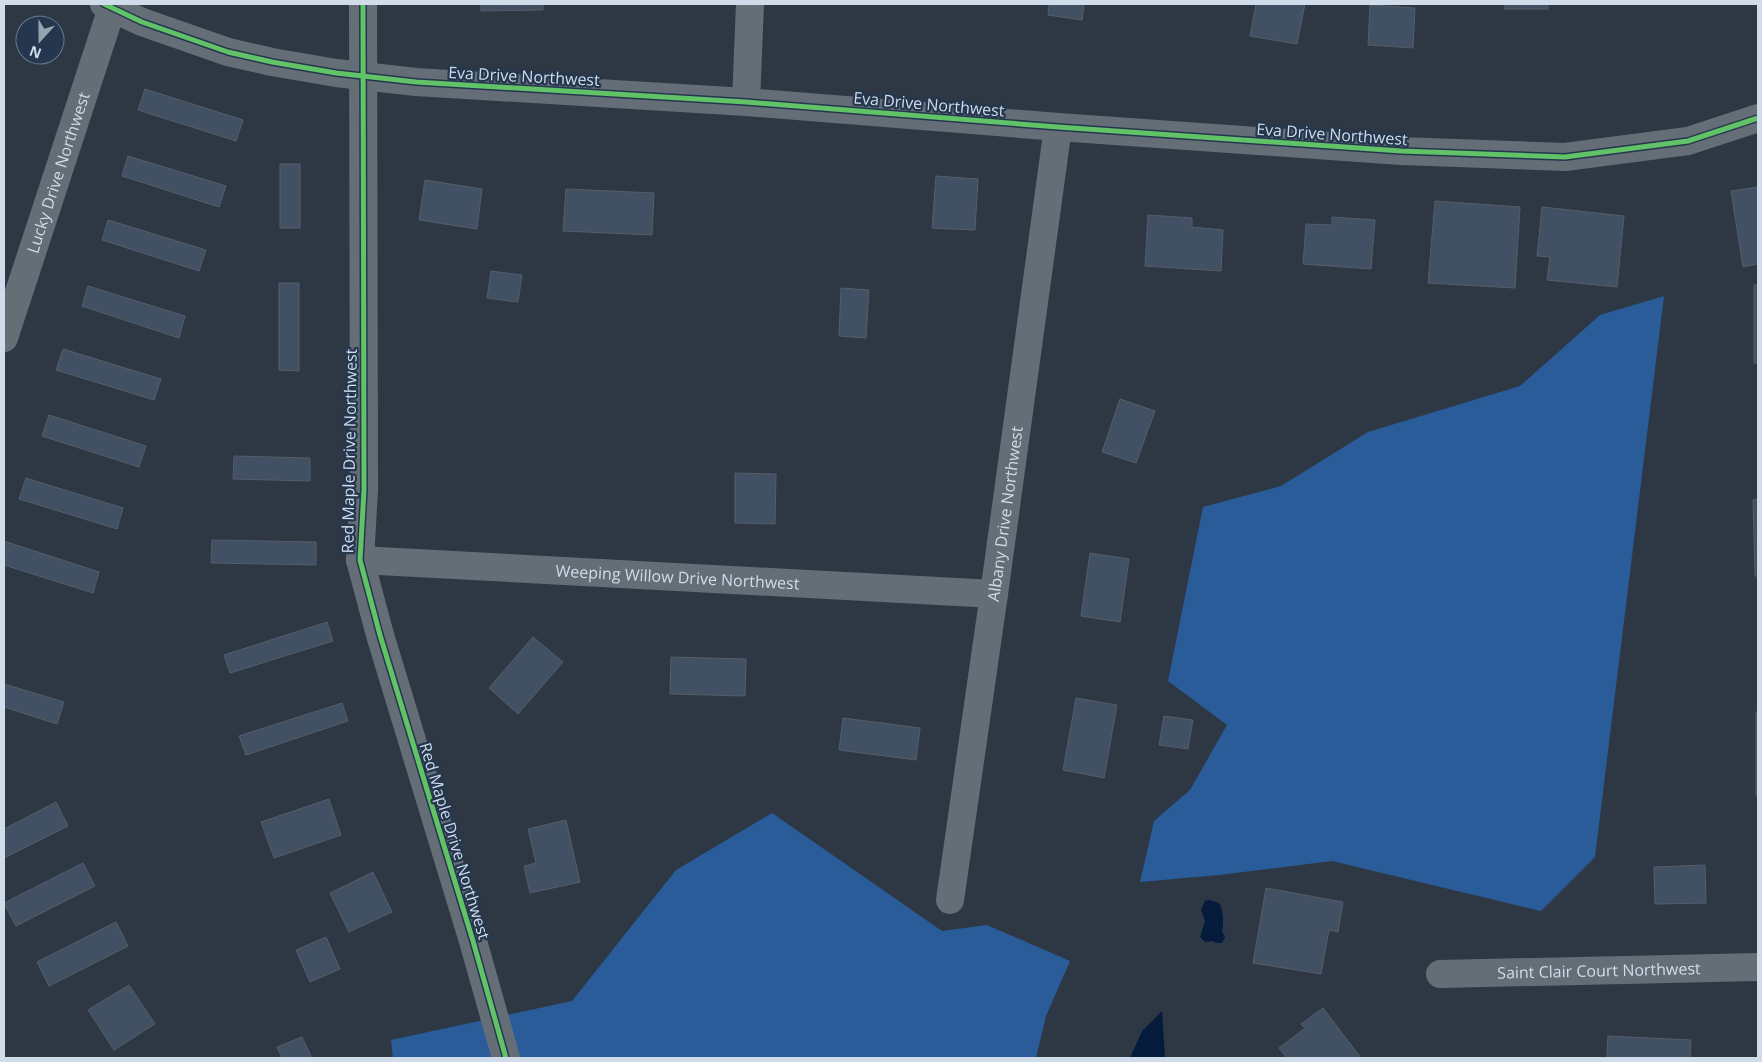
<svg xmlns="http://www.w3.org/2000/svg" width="1762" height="1062" font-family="'Open Sans',sans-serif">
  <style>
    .forest { fill: #295c99 }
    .water { fill: #041b3b }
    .building { fill: #415063; stroke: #555e68 }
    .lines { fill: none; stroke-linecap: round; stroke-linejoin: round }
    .minor { stroke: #656e77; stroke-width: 28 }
    .cycleway-casing { stroke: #25374e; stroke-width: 8 }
    .cycleway { stroke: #61c268; stroke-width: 5 }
    .labels { text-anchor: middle; stroke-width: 4.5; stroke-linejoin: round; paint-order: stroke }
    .street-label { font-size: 16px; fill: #d0dcea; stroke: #25374e }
  </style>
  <rect width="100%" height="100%" fill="#2e3845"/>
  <g class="forest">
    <polygon points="1664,296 1595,857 1541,911 1332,861 1219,875 1140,882 1154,821 1190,790 1227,725 1168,681 1203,507 1281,486 1368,432 1520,386 1600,315"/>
    <polygon points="772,813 942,931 987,925 1070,961 1046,1016 1036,1058 393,1058 391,1040 572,1001 676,870"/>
  </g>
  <g class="water">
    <path d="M1209 900 1219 903C1223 908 1224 925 1222 931L1225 937 1222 943H1216L1213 941 1205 942 1200 937 1205 921 1201 910 1205 901Z"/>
    <polygon points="1162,1011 1165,1058 1130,1058 1142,1031"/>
  </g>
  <g class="building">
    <polygon points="481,4 543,4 543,10 481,11"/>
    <polygon points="1049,4 1084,4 1082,20 1048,15"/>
    <polygon points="1256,4 1305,4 1297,44 1250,36"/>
    <rect x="1505" y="4" width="43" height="5"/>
    <polygon points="1370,5 1415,8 1413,48 1368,45"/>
    <polygon points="145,89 243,120 236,141 138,110"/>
    <polygon points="128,156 226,186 219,207 122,176"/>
    <rect x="280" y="164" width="20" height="64"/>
    <polygon points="936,176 978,179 975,230 932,228"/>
    <polygon points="425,180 482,189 477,229 419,220"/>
    <polygon points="1758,187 1758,264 1743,267 1731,191"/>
    <polygon points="566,189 654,193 652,235 563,231"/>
    <polygon points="1435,201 1520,207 1515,288 1428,283"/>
    <polygon points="1542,207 1624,216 1617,287 1547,280 1550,257 1537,256"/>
    <polygon points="1148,215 1192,218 1192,227 1223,230 1221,271 1145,266"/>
    <polygon points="1332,217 1375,220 1371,269 1303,264 1306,224 1332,225"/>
    <polygon points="108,220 206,250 199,271 102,240"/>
    <polygon points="491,271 522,275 518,302 487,298"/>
    <polygon points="279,283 299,283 299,371 279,370"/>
    <rect x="1754" y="285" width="4" height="78"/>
    <polygon points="88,286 185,316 179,338 82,306"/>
    <polygon points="841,288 869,290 866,338 839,336"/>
    <polygon points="63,349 161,379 154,400 56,370"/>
    <polygon points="1120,399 1155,411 1136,463 1102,452"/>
    <polygon points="49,415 146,446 139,467 42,436"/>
    <polygon points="234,456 310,458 310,481 233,479"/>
    <polygon points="735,473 776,474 775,524 735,523"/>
    <polygon points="26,478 123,508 117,529 19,499"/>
    <polygon points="1758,499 1758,576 1755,576 1753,500"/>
    <polygon points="212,540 316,542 316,565 211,563"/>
    <polygon points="4,541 99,572 93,593 4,565"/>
    <polygon points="1090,553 1129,559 1120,622 1081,616"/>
    <polygon points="327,622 333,641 230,673 224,655"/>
    <polygon points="533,637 563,662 518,714 489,688"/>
    <polygon points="671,657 746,659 745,696 670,694"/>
    <polygon points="4,684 64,702 57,724 4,707"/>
    <polygon points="1076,698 1117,705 1104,778 1063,770"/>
    <polygon points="342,703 348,721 246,755 239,736"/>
    <rect x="1756" y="712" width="2" height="84"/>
    <polygon points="1164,716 1193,720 1188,749 1159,745"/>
    <polygon points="843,718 920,728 916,760 839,750"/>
    <polygon points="329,799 341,835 274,858 261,822"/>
    <polygon points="56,802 68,826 4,858 4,829"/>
    <polygon points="566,820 580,882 530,893 524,866 536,863 528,829"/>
    <polygon points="83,863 95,886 16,926 4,903"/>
    <polygon points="1705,865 1706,903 1655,904 1654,867"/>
    <polygon points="373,872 392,912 349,932 330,893"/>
    <polygon points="1266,888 1343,902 1338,932 1329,930 1321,974 1253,963"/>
    <polygon points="116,922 128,946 49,986 37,962"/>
    <polygon points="326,937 340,969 310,982 296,950"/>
    <polygon points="129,985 155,1024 114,1050 88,1010"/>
    <polygon points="1323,1008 1361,1058 1287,1058 1279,1048 1305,1028 1301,1024"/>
    <polygon points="1608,1036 1691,1040 1690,1058 1607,1058"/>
    <polygon points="302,1037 312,1058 282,1058 277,1047"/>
  </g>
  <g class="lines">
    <g class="minor">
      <polyline points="104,4 142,22 228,52 272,62 336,73 416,82 746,102 1058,127 1401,151 1565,157 1688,141 1758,118"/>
      <polyline points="363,4 364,490 360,560 380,635 473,941 506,1058"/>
      <polyline points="746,102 750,4"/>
      <path id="s1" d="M4 338 112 8"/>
      <path id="s2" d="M360 560 994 594"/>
      <path id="s3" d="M950 900 994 594 1058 127"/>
      <path id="s4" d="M1440 974 1758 967"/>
    </g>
    <defs>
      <g id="cycleway">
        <polyline points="104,4 142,22 228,52 272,62 336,73 416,82 746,102 1058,127 1401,151 1565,157 1688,141 1758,118"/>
        <polyline points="363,4 364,490 360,560 380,635 473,941 506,1058"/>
      </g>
    </defs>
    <use href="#cycleway" class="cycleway-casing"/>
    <use href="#cycleway" class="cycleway"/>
  </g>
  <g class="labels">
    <g class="street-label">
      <text transform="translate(524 76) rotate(3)" y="6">Eva Drive Northwest</text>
      <text transform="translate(929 104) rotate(5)" y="6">Eva Drive Northwest</text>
      <text transform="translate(1332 134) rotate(4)" y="6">Eva Drive Northwest</text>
      <text dy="6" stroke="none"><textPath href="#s1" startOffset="174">Lucky Drive Northwest</textPath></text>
      <text transform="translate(349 451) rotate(-89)" y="6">Red Maple Drive Northwest</text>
      <text dy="6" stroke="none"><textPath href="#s3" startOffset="390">Albany Drive Northwest</textPath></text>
      <text dy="6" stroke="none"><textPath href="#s2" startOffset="318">Weeping Willow Drive Northwest</textPath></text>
      <text transform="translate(455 841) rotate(73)" y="6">Red Maple Drive Northwest</text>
      <text dy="6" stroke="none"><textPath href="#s4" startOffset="159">Saint Clair Court Northwest</textPath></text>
    </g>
  </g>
  <rect width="1762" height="1062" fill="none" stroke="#d0dcea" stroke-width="10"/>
  <g transform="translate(40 40) rotate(201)"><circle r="24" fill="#25374e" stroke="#69798c"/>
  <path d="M0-4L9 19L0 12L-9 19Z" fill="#97a3b0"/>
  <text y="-8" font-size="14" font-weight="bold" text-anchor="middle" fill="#d0dcea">N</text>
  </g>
</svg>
